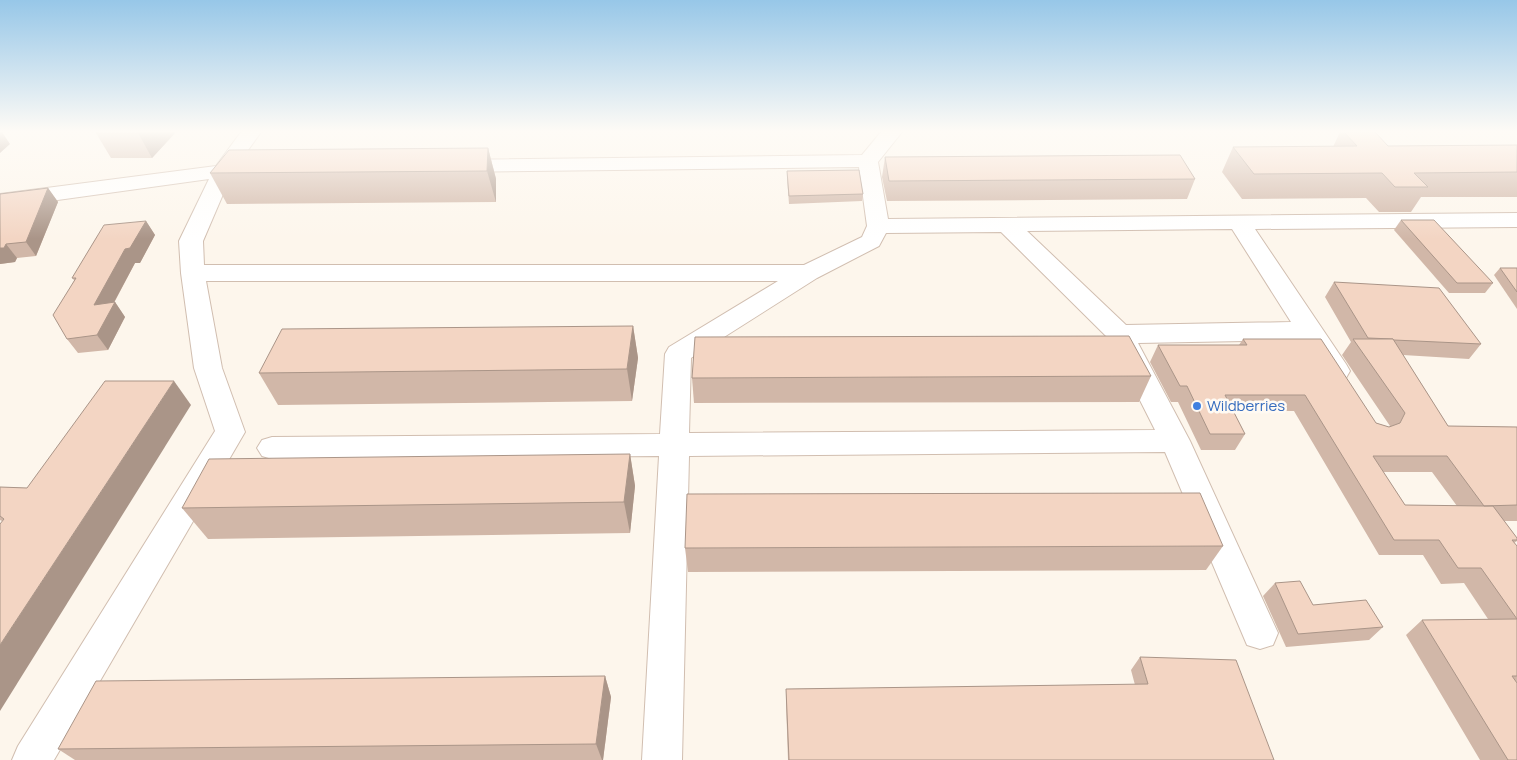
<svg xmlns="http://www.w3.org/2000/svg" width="1517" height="760" font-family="Manrope,sans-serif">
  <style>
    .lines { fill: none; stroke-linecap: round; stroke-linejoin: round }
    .minor-casing { stroke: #d1beb0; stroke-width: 2 }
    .minor { fill: #fff; fill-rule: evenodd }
    .wall { fill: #d1b7a8; fill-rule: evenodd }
    .shaded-wall { fill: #aa9588 }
    .building { fill: #f3d5c3; stroke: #aa9588; fill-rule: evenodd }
    .shop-dot { fill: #3f7fe0; stroke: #fffaf3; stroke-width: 2 }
    .labels { text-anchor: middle; stroke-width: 5; stroke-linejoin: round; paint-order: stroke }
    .shop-label { font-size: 15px; fill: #366cbe; stroke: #fffaf3; text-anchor: start }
  </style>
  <rect width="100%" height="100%" fill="#fdf6ec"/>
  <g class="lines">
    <defs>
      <path id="minor" d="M241 132H261L233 171 203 241 204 265H804L862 237 867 226 859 167 454 172 447 170 444 166 447 162 454 160 862 155 881 132H902L878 162 888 219 1517 213V227L1255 229 1346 364 1350 371 1346 378 1336 381 1326 378 1303 340 1138 343 1190 441 1278 633 1273 645 1260 649 1247 645 1165 452 689 456 682 760H642L659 456 272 459 262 456 257 448 262 440 272 437 660 434 665 354 669 347 778 281H206L222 368 245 432 54 760H12L18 746 215 431 194 368 181 273 179 241 209 179 0 208V194L216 166ZM1232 229 1291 322 1126 325 1027 231ZM1001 232 1109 339 1155 430 689 433 691 358 817 278 879 246 886 233Z"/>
    </defs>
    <use href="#minor" class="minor-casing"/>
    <use href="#minor" class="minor"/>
  </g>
  <g class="wall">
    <polygon points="176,132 152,158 111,158 96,133"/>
    <polygon points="1340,132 1375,132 1388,146 1517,145 1517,197 1421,197 1411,212 1379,212 1366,198 1242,199 1222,172 1233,147 1333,147"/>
    <polygon points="488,148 496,179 496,202 227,204 210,173"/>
    <polygon points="885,157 1195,179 1187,199 887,201 882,177"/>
    <polygon points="787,171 863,194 862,201 789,204 787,178"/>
    <polygon points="48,188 58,202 36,256 17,258 15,262 0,264 0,194"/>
    <polygon points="1401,220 1493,283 1485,293 1449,293 1394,230"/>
    <polygon points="146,221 155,235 140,263 135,263 114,303 115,302 125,317 108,350 78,353 67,339 74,280 72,278"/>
    <polygon points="1500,268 1517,268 1517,309 1494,275"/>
    <path d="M1334 282 1481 344 1469 359 1403 355 1448 426 1517 427V521H1504L1517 538V541L1514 543 1517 546V760H1480L1406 635 1422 620 1488 619 1464 583 1441 584 1423 555H1379L1294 411H1233L1245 434 1235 450H1201L1178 402H1171L1150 362 1158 345H1239L1243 339 1376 423 1389 427 1390 426 1342 355 1351 342 1325 297ZM1383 472H1432L1457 506 1405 505Z"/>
    <polygon points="633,326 638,358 632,401 278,405 259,373"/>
    <polygon points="1151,376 1139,402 694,403 692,378"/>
    <polygon points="191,405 2,521 0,520 0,487 27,488"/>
    <polygon points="630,454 635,486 630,533 208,539 182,508"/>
    <polygon points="1223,546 1206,570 688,572 685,548"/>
    <polygon points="1275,583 1313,605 1383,627 1369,640 1286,647 1263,596"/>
    <polygon points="1140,657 1274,760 788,760 786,702 786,689 1135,685 1131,670"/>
    <polygon points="605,676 611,697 603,760 75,760 58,749"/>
  </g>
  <g class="shaded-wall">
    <polygon points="0,132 2,132 10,144 0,153"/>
    <polygon points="139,132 176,132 152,158 138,133"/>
    <polygon points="488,148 496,179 496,202 487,171"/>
    <polygon points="48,188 58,202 36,256 26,242"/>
    <polygon points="146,221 155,235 140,263 135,263 105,319 94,305 125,249"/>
    <polygon points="6,244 17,258 15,262 0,264 0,248"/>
    <polygon points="115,302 125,317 108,350 97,335"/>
    <polygon points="633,326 638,358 632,401 627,369"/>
    <polygon points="174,381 191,405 0,711 0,645"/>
    <polygon points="630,454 635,486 630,533 624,502"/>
    <polygon points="605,676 611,697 603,760 602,760 596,744"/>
  </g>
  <g class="building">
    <polygon points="97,132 139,132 138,133 96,133"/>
    <polygon points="1344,132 1375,132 1388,146 1517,145 1517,172 1414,173 1428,187 1395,187 1382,173 1254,174 1233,147 1357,146"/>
    <polygon points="488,148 487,171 210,173 229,150"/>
    <polygon points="1180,155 1195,179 889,181 885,157"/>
    <polygon points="859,170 863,194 789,196 787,171"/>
    <polygon points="48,188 26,242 6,244 4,248 0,248 0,194"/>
    <polygon points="1401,220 1434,220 1493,283 1457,283"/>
    <polygon points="146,221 130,248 125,249 94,305 115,302 97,335 67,339 53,315 76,278 72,278 104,225"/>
    <polygon points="1500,268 1517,268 1517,292"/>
    <polygon points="1334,282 1439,288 1481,344 1394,340 1393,339 1368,338"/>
    <polygon points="633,326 627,369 259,373 282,329"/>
    <polygon points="1129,336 1151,376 692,378 695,337"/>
    <path d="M1243 339H1321L1376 423 1389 427 1400 423 1405 413 1353 339H1393L1448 426 1517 427V505L1484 506H1493L1517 538V540H1512L1517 546V676H1512L1517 683V760H1508L1422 620 1517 619 1481 568H1458L1439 540H1394L1305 395H1225L1245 434H1210L1187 386H1180L1158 345H1247ZM1373 456H1447L1484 506 1405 505Z"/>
    <polygon points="105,381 174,381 0,645 0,524 4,519 0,516 0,487 27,488"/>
    <polygon points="630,454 624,502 182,508 209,459"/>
    <polygon points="1200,493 1223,546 685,548 687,494"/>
    <polygon points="1300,581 1313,605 1366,600 1383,627 1298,634 1275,583"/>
    <polygon points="1140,657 1236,660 1274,760 789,760 786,689 1148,684"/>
    <polygon points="605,676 596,744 58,749 96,681"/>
  </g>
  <linearGradient id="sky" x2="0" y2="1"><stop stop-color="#97c7e8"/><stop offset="0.55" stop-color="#fefbf6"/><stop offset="1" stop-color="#fefbf6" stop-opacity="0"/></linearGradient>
  <rect width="1517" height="239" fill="url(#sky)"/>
  <circle class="shop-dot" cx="1197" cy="406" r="5"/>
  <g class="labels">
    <g class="shop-label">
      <text x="1207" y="411">Wildberries</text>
    </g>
  </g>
</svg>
